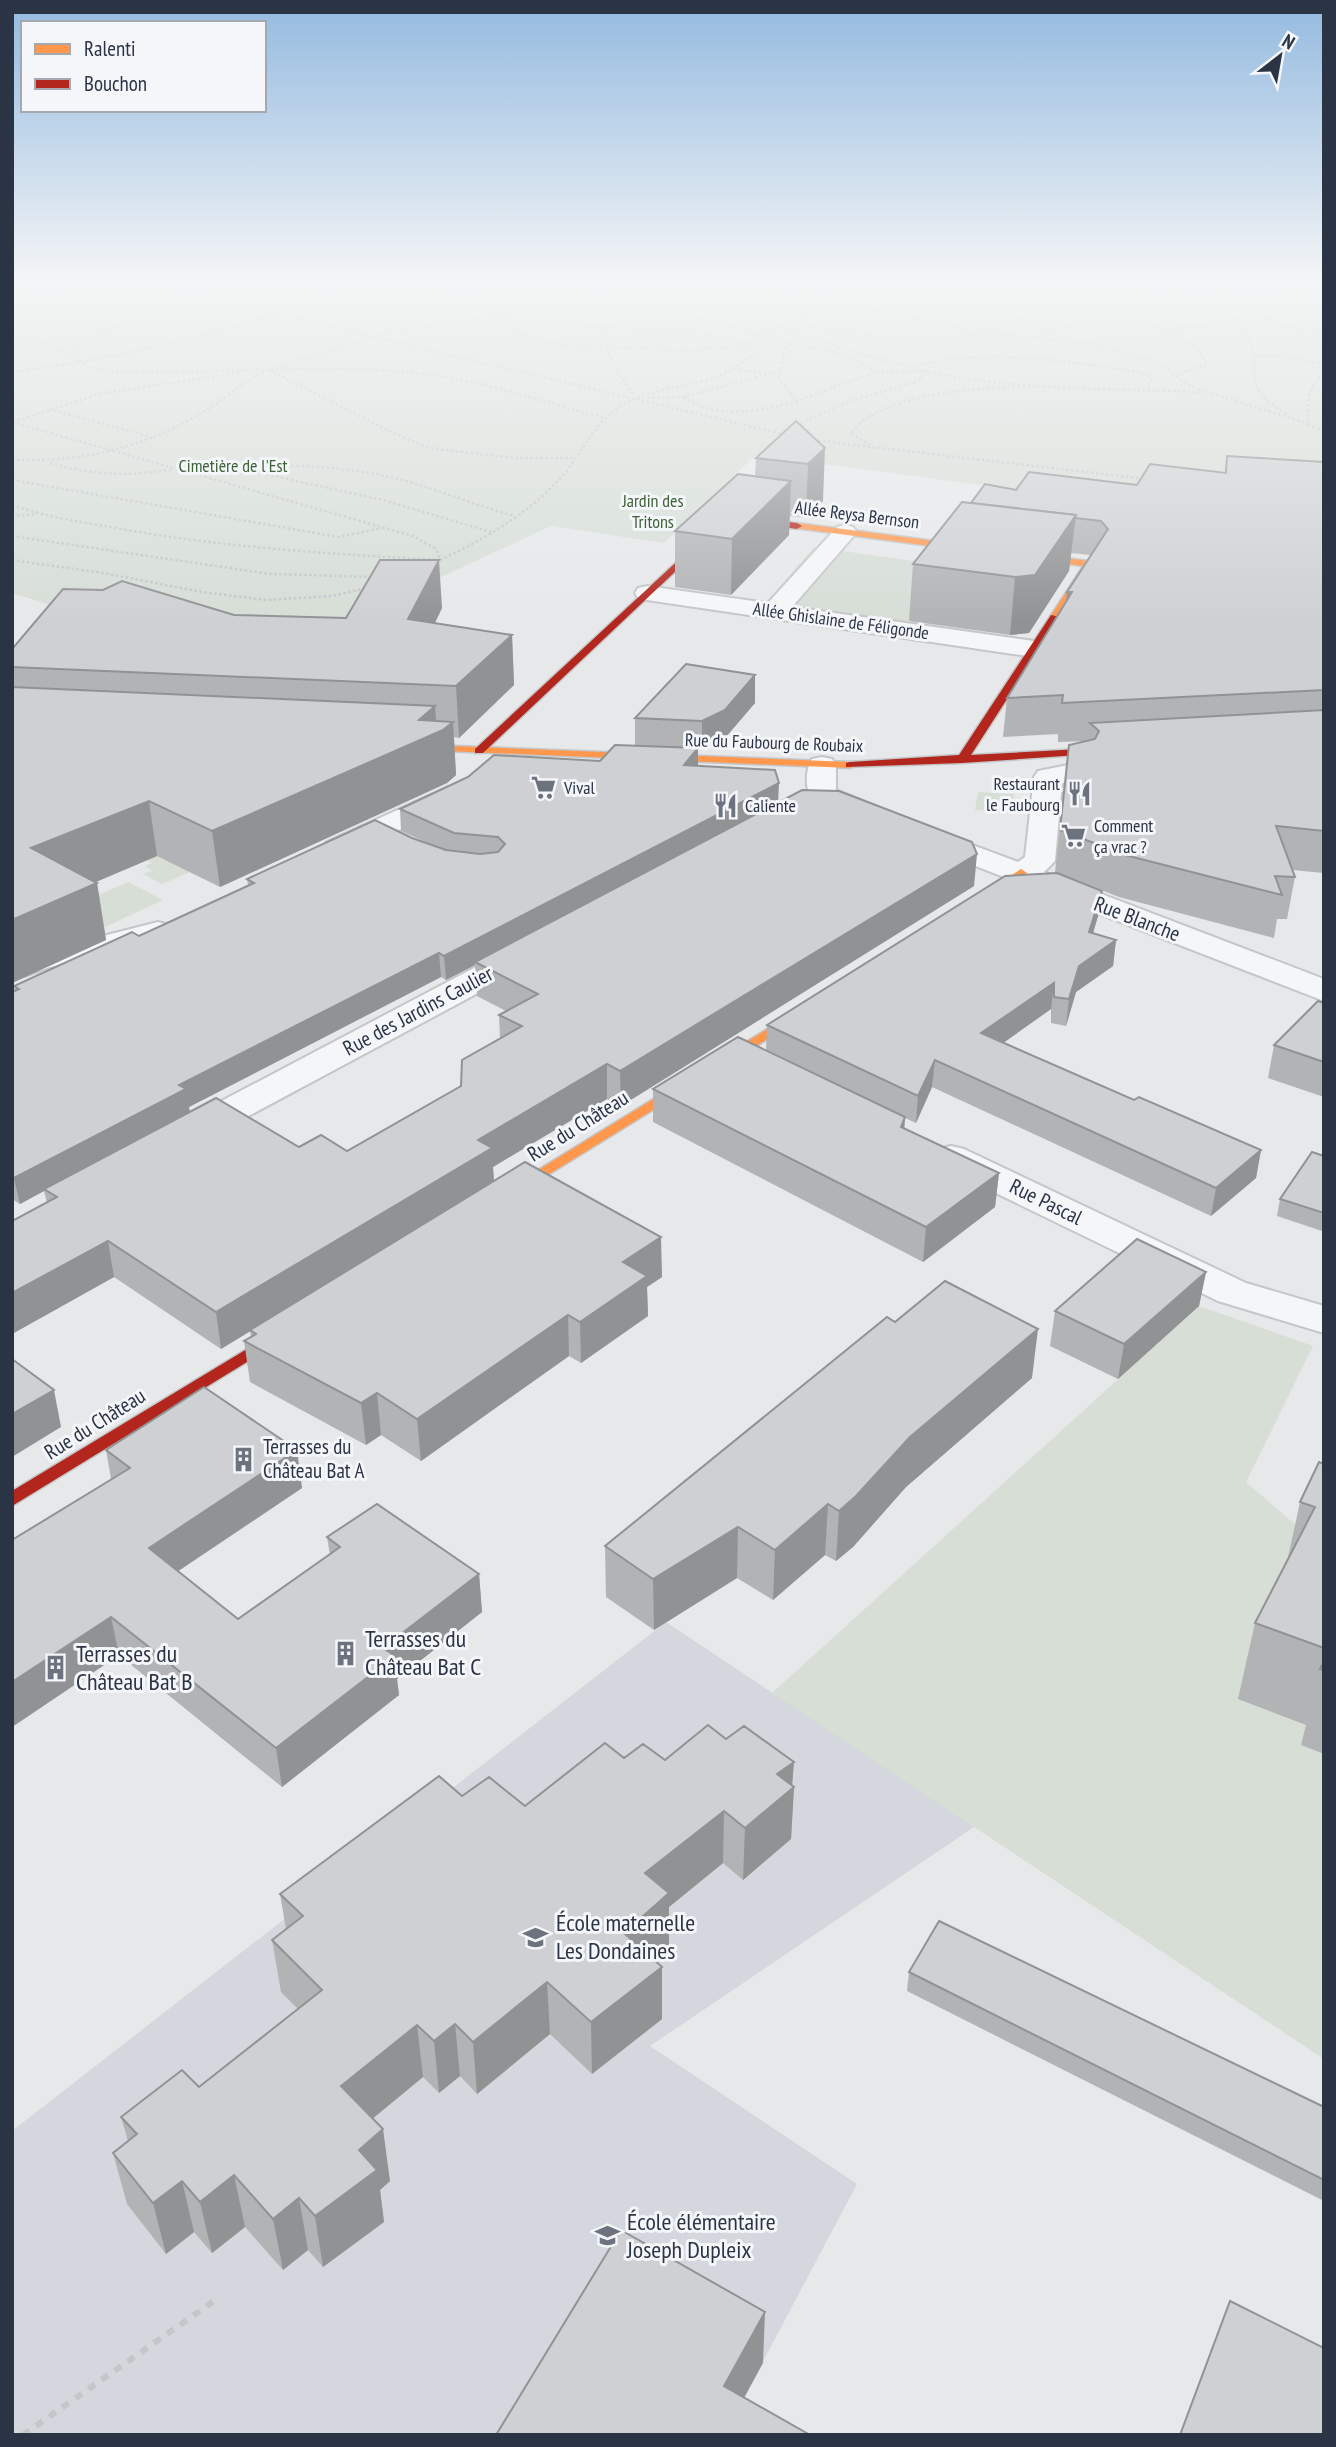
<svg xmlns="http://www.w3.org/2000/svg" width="1336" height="2447" font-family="'PT Sans Narrow',sans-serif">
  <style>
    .built { fill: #d4d7dd }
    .green { fill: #d6ded6 }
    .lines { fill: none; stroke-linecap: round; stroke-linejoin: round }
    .street-casing { stroke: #c4c6c8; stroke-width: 4 }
    .slow-casing { stroke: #c4c6c8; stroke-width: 3 }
    .jam-casing { stroke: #c4c6c8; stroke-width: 3 }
    .path-far1 { stroke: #c5c6ca; stroke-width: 2.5; stroke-dasharray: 2.5 2.5; stroke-linecap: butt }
    .path { stroke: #c5c6ca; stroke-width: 6; stroke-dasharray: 8 8; stroke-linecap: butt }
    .street { fill: #f5f6f7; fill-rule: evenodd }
    .slow { fill: #ff974d; fill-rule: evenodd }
    .jam { fill: #b3261e; fill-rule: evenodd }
    .wall { fill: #b1b3b5; fill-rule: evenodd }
    .shaded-wall { fill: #909294 }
    .building { fill: #ced0d3; stroke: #909294; stroke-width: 2 }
    .labels { text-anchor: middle; stroke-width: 6; stroke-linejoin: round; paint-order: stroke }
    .far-park-label { font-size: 18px; fill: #3f6138; stroke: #f4f6f9 }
    .far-street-label { font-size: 18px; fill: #2b3445; stroke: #f4f6f9 }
    .far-poi-label { font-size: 18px; fill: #2b3445; stroke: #f4f6f9; text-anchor: start }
    .street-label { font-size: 21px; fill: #2b3445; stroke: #f4f6f9 }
    .poi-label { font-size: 21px; fill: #2b3445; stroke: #f4f6f9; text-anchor: start }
    .near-poi-label { font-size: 24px; fill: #2b3445; stroke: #f4f6f9; text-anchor: start }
  </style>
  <rect width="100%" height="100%" fill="#e6e8ea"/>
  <polygon class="built" points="666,1622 974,1827 650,2046 857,2184 724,2435 12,2435 12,2131"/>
  <g class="green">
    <polygon points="58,279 1324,279 1324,496 1047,494 756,455 664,543 551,526 247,667 12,593 12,290"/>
    <polygon points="814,547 950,566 903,628 762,607"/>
    <polygon points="978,792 1014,794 1013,804 1006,803 1005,812 975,810"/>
    <polygon points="157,855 190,872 162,884 143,874 152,871 145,866 152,863 146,860"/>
    <polygon points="128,882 163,900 92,933 58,913"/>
    <polygon points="1199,1306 1313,1346 1246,1482 1298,1527 1309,1726 1301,1745 1324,1754 1324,2059 772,1693"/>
  </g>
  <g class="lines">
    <defs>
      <g id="street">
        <polygon points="845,525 853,527 857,532 792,607 1034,641 1043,644 1047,649 1043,654 1034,657 647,600 638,598 635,593 638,588 647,586 768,603 837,527"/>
        <path d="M822 757 832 759 836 765V790L878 807 883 813 878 819C856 825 832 809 812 800 805 790 805 769 812 759Z"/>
        <polygon points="1078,763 1088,766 1092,772 1088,778 1062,783 1055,861 1044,872 1324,979 1324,1001 916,843 912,837 916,831 927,828 1018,862 1025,857 1034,777 1038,771"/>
        <polygon points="448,787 458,790 462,796 458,802 349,854 338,857 327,854 323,848 327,842"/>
        <polygon points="158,922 169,925 174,932 169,939 50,967 12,980 12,959"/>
        <polygon points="522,946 534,949 538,956 534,963 202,1141 189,1144 176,1141 171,1133 176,1125 510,949"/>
        <polygon points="951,1146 964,1149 1246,1283 1324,1306 1324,1333 1218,1301 938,1165 932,1157 938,1149"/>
      </g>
      <g id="slow">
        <polygon points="797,523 1089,561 1094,564 1059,619 1055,620 1050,617 1083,566 794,528 792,526"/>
        <polygon points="403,744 850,762 856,765 850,768 399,749 399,745"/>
        <polygon points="1021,869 1027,873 1025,876 977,908 972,909 966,905"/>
        <polygon points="811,1002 816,1003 818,1006 816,1009 504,1202 499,1204 491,1199"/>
      </g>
      <g id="jam">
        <polygon points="728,514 797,523 802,526 797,529 730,520 483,753 475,753 475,749"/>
        <polygon points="1051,615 1060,617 971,755 1119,747 1125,750 1123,752 962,763 846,767 846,763 850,762 959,755"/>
        <polygon points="290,1323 298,1328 296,1332 12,1506 12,1491"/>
      </g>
    </defs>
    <use href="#street" class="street-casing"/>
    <use href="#slow" class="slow-casing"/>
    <use href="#jam" class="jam-casing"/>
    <g class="path-far1">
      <polyline points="131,279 787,435"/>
      <path d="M232 279 88 338 74 351C80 372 109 371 127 372 229 374 331 362 432 375 491 383 547 403 604 418"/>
      <polyline points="412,279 425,285 491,297 550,324 698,333 750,345"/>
      <polyline points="572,279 601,294 761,334"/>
      <polyline points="721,279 980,332"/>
      <path d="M1117 279C1133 284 1147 291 1163 296 1191 305 1227 307 1245 334 1269 370 1232 384 1287 414"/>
      <polyline points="1207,279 1218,293"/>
      <polyline points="840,285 854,279"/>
      <path d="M1145 287C1206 293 1265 303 1324 281"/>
      <polyline points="825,300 840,285 840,279"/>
      <polyline points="21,301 18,319 41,340 74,357"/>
      <polyline points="12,303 94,279"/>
      <polyline points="497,317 524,335 566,346 691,350 746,346"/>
      <polyline points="1232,319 1324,332"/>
      <polyline points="1254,322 1290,313 1324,312"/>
      <path d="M795 323 820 329 901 339H936L985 333 1089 343 1156 362 1192 387 1309 424C1306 403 1308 388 1324 373"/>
      <polyline points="610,328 602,336 614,366 635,397"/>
      <path d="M780 329C829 343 879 361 929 372 1018 391 1112 388 1202 392"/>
      <polyline points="1166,329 1235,324"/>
      <polyline points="989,332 1061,302 1086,286 1082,279"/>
      <path d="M1036 336C1081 317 1155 310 1195 347 1200 351 1203 359 1207 365L1177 374"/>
      <path d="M789 344C819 347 851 354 876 372L797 401 779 379 785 346Z"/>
      <polyline points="1253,356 1279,356 1324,364"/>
      <path d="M914 367C988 347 1063 361 1138 372L1149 376 1151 381 1147 388"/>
      <polyline points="275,368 393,331 530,310 601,294"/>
      <polyline points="734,369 767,374"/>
      <polyline points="269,370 393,433 429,448 513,458 573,458"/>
      <path d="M12 372C136 357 256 325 372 279"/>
      <polyline points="876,372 929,372"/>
      <path d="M684 397C714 420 763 411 797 401"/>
      <polyline points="647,398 684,397 779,371"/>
      <polyline points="49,409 155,438"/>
      <path d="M12 422 413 536 436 549 440 560C485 539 530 513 563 475 583 452 594 422 621 406 664 380 713 392 754 353L750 345 756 336 805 318 832 302"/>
      <polyline points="13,422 103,393 240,373"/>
      <polyline points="1308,424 1324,433"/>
      <polyline points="796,425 850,401 915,382 922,378 922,374"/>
      <polyline points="1318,429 1324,423"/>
      <polyline points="813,440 1145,479"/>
      <path d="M875 448 851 433C882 392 977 389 1025 386"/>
      <path d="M12 460C82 462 146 448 206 410 226 398 243 382 264 372"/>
      <path d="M50 463C91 475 131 477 173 469"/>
      <polyline points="242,469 383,500 491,532"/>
      <path d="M192 473C262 462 333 463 402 480 440 490 476 506 515 516"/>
      <polyline points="12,480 338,537 383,528"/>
      <path d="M12 505C49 518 88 523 127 530 230 548 335 554 440 560"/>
      <polyline points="12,516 36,514"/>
      <polyline points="12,536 270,574 376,577"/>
      <polyline points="12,560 103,573 202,592 266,600 332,596 367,588"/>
    </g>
    <polyline class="path" points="23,2435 214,2301"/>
    <use href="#street" class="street"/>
    <use href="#slow" class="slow"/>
    <use href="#jam" class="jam"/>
  </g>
  <g class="wall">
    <polygon points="796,421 823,501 806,518 790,516 789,535 731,595 675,587 675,531 755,476 756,458"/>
    <polygon points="1227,456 1324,462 1324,873 1292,870 1295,877 1287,919 1277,919 1274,938 1119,897 1055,872 1069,745 1088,741 1058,742 1058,734 1003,737 1007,698 1066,602 1090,555 1071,553 1069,571 1029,633 1010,635 909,621 913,564 971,503 1016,490 1137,485 1225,473"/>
    <polygon points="442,608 435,623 512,635 514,685 459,738 454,737 456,775 447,783 220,887 157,856 95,882 97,883 106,940 12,983 12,649 234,615 346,618"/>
    <path d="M755 703 725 738 702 749H698V766L779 803 974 886 621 1106 607 1099 493 1167 494 1181 662 1277 647 1287 648 1316 581 1363 569 1356 421 1461 381 1435 366 1445 250 1382 244 1341 251 1337 250 1331 221 1349 114 1277 12 1334V1221L47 1203 44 1191 20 1204 12 1199V992L15 991 14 986 139 936 248 885 247 879 412 838 439 848 401 831 400 809 600 761 635 746V718ZM475 965 477 996 506 1011 499 1015 500 1038 461 1086 347 1151 299 1147 190 1112 189 1107 441 977 446 980Z"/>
    <polygon points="1098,916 1093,933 1116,940 1113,966 1076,992 1066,1026 1051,1023 1051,1009 1003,1043 1134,1100 1261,1150 1256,1178 1211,1216 932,1087 916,1123 905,1118 904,1129 999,1173 995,1207 923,1262 653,1122 653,1089 766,1050 767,1025"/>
    <polygon points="1324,1003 1324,1097 1268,1078 1274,1045"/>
    <polygon points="1324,1156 1324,1228 1322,1231 1277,1216 1280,1199"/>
    <polygon points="1206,1272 1199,1306 1118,1379 1050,1346 1055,1311"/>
    <polygon points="895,1322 1032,1378 906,1487 853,1547 836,1561 825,1555 773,1600 737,1578 654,1630 606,1597 605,1546"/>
    <polygon points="106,1450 302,1488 178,1571 238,1619 330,1555 327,1537 479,1574 482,1612 397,1679 399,1695 282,1787 119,1655 12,1727 111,1479"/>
    <polygon points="1324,1464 1324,1754 1301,1745 1306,1725 1238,1699 1255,1623 1287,1562 1300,1502"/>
    <polygon points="624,1758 665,1760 794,1787 791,1839 743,1880 723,1863 669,1907 669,1945 653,1959 662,2019 592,2074 550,2034 477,2094 460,2076 439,2093 423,2077 372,2119 390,2181 380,2190 384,2222 323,2267 308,2250 283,2270 245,2227 212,2253 194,2232 166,2254 127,2204 113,2153 128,2141 121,2117 199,2087 298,2009 281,1992 272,1940 286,1929 280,1894 462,1796 525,1806"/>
    <polygon points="909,1972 1324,2107 1324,2201 907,1991"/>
  </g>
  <g class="shaded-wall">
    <polygon points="825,448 823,501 806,518 808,464"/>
    <polygon points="791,481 789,535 731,595 732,539"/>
    <polygon points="1076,515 1069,571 1029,633 1010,635 1015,577"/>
    <polygon points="439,560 442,608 412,669 408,619"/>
    <polygon points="1067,592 1072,592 1063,629"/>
    <polygon points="512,635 514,685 459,738 456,686"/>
    <polygon points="755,675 755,703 725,738 702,749 702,721"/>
    <polygon points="435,706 437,733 453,722 456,775 447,783 220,887 212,831 419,720"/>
    <polygon points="698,748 698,770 684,765"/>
    <polygon points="779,783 778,805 475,962 475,965 446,980 444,956"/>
    <polygon points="149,801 157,856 42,905 31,848"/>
    <polygon points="977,854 974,886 621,1106 620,1071"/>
    <polygon points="97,883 106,940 12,983 12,920"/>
    <polygon points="1102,891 1098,916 1086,957 1089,932"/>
    <polygon points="1116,940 1113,966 1076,992 1066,1026 1069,999 1079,966"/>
    <polygon points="439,953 441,977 189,1107 190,1114 44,1189 44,1191 20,1204 14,1178 179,1085"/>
    <polygon points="1054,983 1051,1009 979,1060 981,1033"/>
    <polygon points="935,1060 932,1087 916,1123 918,1096"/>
    <polygon points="607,1064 607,1099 493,1167 494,1183 221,1349 216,1312 478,1140"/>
    <polygon points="905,1117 903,1150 901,1127"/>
    <polygon points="1261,1150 1256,1178 1211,1216 1216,1188"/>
    <polygon points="999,1173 995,1207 923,1262 926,1227"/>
    <polygon points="661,1237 662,1277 647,1287 648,1316 581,1363 580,1322 623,1262"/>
    <polygon points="108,1241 114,1277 12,1334 12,1293"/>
    <polygon points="1206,1272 1199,1306 1118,1379 1124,1344"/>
    <polygon points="568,1315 569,1356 421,1461 417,1419"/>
    <polygon points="1038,1329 1032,1378 906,1487 853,1547 836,1561 839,1511 910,1437"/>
    <polygon points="54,1390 61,1427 12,1457 12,1414"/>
    <polygon points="377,1393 381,1435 366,1445 361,1403"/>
    <polygon points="297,1450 302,1488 156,1586 149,1548"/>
    <polygon points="828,1504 825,1555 773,1600 775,1550"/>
    <polygon points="738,1527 737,1578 654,1630 653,1579"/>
    <polygon points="479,1574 482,1612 397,1679 399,1695 282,1787 276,1748 383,1648"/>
    <polygon points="111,1617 119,1655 12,1727 12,1682"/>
    <polygon points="794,1762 792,1788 794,1787 791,1839 743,1880 745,1828 777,1774"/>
    <polygon points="724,1811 723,1863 669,1907 669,1945 625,1985 624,1933 645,1873"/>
    <polygon points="662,1967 662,2019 592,2074 591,2022"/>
    <polygon points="547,1982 550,2034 477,2094 473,2042"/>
    <polygon points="455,2024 460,2076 439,2093 434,2041"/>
    <polygon points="417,2025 423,2077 349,2138 341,2086"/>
    <polygon points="383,2129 390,2181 380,2190 384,2222 323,2267 315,2216 359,2150"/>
    <polygon points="234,2175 245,2227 212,2253 200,2202"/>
    <polygon points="182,2181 194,2232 166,2254 153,2203"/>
    <polygon points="299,2198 308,2250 283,2270 273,2219"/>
    <polygon points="765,2312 763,2363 724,2435 724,2386"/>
  </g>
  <g class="building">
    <polygon points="796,421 825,448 808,464 756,458"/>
    <polygon points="1227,456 1324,462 1324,690 1062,703 1063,695 1007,698 1072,592 1067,592 1108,529 1101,521 1075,518 1076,515 971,503 985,484 1016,490 1029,472 1137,485 1150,464 1226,473"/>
    <polygon points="738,474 791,481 732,539 675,531"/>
    <polygon points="962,502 1076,515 1035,575 1015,577 913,564"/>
    <polygon points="380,560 439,560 408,619 512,635 456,686 12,667 12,649 63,589 103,590 122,581 234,615 346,618"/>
    <polygon points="686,664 755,675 725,710 702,721 635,718"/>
    <polygon points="12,687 435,706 419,720 453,722 443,730 212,831 149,801 31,848 97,883 12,920"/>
    <polygon points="1324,710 1324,831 1276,826 1295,877 1275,876 1282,895 1125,855 1060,830 1069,745 1095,739 1099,731 1090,723"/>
    <polygon points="615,745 698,748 684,765 775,770 779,783 444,956 439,953 179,1085 186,1089 14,1178 12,1177 12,992 19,989 14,986 132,932 139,936 165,924 254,883 247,879 375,820 412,838 446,850 480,854 498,852 505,844 498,837 454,833 400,809 468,777 494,755 600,761"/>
    <polygon points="802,790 839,791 972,842 977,854 620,1071 607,1064 478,1140 492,1148 216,1312 108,1241 12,1293 12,1221 57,1197 44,1189 216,1098 299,1147 321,1135 347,1151 461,1086 462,1060 522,1026 499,1015 538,994 475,962"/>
    <polygon points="1057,873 1102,891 1089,932 1116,940 1079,966 1069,999 1054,997 1054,983 981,1033 1134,1100 1139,1097 1261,1150 1216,1188 935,1060 918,1096 767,1025 1005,876"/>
    <polygon points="1318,1001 1324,1003 1324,1062 1274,1045"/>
    <polygon points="738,1037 905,1117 901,1127 999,1173 926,1227 653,1089"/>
    <polygon points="1312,1152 1324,1156 1324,1213 1280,1199"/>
    <polygon points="525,1162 661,1237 623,1262 647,1276 580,1322 568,1315 417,1419 377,1393 361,1403 244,1341 256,1334 250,1330"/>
    <polygon points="1137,1239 1206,1272 1124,1344 1055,1311"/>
    <polygon points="945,1281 1038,1329 910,1437 856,1496 839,1511 828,1504 775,1550 738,1527 653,1579 605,1546 887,1317 895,1322"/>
    <polygon points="12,1359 54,1390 12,1414"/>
    <polygon points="204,1387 297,1450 149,1548 238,1619 340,1547 327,1537 377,1504 479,1574 383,1648 395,1656 276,1748 111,1617 12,1682 12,1540 130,1468 106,1450"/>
    <polygon points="1319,1462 1324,1464 1324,1648 1255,1623 1315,1507 1300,1502"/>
    <polygon points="1324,1661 1324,1670 1320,1669"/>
    <polygon points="708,1725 726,1739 744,1726 794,1762 777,1774 794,1787 745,1828 724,1811 645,1873 669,1893 624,1933 662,1967 591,2022 547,1982 473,2042 455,2024 434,2041 417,2025 341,2086 383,2129 359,2150 377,2170 315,2216 299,2198 273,2219 234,2175 200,2202 182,2181 153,2203 113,2153 137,2134 121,2117 182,2070 199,2087 322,1990 272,1940 303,1916 280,1894 439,1776 462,1796 489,1777 525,1806 605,1743 624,1758 643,1744 665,1760"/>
    <polygon points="939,1921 1324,2107 1324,2180 909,1972"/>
    <polygon points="621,2230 765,2312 724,2386 810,2435 496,2435"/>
    <polygon points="1230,2301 1324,2348 1324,2435 1180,2435"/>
  </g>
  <linearGradient id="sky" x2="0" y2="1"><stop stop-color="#93bae0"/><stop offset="0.45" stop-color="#f4f5f6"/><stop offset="1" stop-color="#f4f5f6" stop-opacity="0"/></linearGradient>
  <rect width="1336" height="622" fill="url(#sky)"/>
  <defs>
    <symbol id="supermarket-bare" viewBox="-9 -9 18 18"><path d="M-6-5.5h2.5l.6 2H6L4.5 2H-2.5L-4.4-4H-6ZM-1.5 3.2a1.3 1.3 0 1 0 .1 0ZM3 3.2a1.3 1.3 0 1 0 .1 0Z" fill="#6c737f" stroke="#f4f6f9" stroke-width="2.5" paint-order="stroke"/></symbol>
    <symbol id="restaurant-bare" viewBox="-9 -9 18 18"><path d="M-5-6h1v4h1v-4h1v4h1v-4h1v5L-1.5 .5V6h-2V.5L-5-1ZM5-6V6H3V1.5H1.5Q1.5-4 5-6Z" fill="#6c737f" stroke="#f4f6f9" stroke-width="2.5" paint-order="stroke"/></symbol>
    <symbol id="building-bare" viewBox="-9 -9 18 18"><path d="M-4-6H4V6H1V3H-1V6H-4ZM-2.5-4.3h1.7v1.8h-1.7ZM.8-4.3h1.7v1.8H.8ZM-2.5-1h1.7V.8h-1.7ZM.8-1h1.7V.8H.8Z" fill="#6c737f" stroke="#f4f6f9" stroke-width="2.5" paint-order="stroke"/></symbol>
    <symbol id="school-bare" viewBox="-9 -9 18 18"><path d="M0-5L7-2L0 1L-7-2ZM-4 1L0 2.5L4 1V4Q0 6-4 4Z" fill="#6c737f" stroke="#f4f6f9" stroke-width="2.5" paint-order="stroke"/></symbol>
  </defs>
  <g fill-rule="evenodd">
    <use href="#supermarket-bare" x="526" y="770" width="35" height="35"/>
    <use href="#restaurant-bare" x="1062" y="776" width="35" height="35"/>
    <use href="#restaurant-bare" x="708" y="788" width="35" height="35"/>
    <use href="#supermarket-bare" x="1056" y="818" width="35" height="35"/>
    <use href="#building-bare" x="226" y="1442" width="35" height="35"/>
    <use href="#building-bare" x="328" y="1636" width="35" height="35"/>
    <use href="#building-bare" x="38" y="1650" width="35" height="35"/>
    <use href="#school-bare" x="518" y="1920" width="35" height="35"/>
    <use href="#school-bare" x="590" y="2218" width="35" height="35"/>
  </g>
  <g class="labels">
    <g class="far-park-label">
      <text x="233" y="472">Cimetière de l'Est</text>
      <text x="653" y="507">Jardin des<tspan x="653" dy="21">Tritons</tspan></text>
    </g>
    <g class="far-street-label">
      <text transform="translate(857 515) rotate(7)" y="6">Allée Reysa Bernson</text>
      <text transform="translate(841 621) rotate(8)" y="6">Allée Ghislaine de Féligonde</text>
      <text transform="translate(774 743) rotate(2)" y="6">Rue du Faubourg de Roubaix</text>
    </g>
    <g class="far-poi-label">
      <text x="1060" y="790" text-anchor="end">Restaurant<tspan x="1060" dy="21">le Faubourg</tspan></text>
      <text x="564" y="794">Vival</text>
      <text x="745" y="812">Caliente</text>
      <text x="1094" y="832">Comment<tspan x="1094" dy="21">ça vrac ?</tspan></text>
    </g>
    <g class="street-label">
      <text transform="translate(1137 919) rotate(21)" y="7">Rue Blanche</text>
      <text transform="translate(418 1011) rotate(-28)" y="7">Rue des Jardins Caulier</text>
      <text transform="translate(578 1126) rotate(-32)" y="7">Rue du Château</text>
      <text transform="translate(1046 1202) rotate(26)" y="7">Rue Pascal</text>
      <text transform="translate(95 1424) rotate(-32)" y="7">Rue du Château</text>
    </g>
    <g class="poi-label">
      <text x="263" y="1454">Terrasses du<tspan x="263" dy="24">Château Bat A</tspan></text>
    </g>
    <g class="near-poi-label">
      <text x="365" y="1647">Terrasses du<tspan x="365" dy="28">Château Bat C</tspan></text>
      <text x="76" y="1662">Terrasses du<tspan x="76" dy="28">Château Bat B</tspan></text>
      <text x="556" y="1931">École maternelle<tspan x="556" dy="28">Les Dondaines</tspan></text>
      <text x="627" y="2230">École élémentaire<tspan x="627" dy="28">Joseph Dupleix</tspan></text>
    </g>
  </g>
  <rect width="1336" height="2447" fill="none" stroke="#2b3445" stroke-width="28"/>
  <rect x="21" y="21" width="245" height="91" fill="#f4f6f9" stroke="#a4a8b1" stroke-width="2"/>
  <rect x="35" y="44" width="35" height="10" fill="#ff974d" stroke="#a4a8b1" stroke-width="2"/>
  <text x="84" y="56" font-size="21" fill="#2b3445">Ralenti</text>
  <rect x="35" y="79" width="35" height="10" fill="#b3261e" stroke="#a4a8b1" stroke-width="2"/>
  <text x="84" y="91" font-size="21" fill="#2b3445">Bouchon</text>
  <g transform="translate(1280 56) rotate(31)" stroke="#f4f6f9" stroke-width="5" paint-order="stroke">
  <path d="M0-5L12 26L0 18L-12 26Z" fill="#2b3445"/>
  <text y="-10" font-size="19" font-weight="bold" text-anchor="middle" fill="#2b3445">N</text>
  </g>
</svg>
